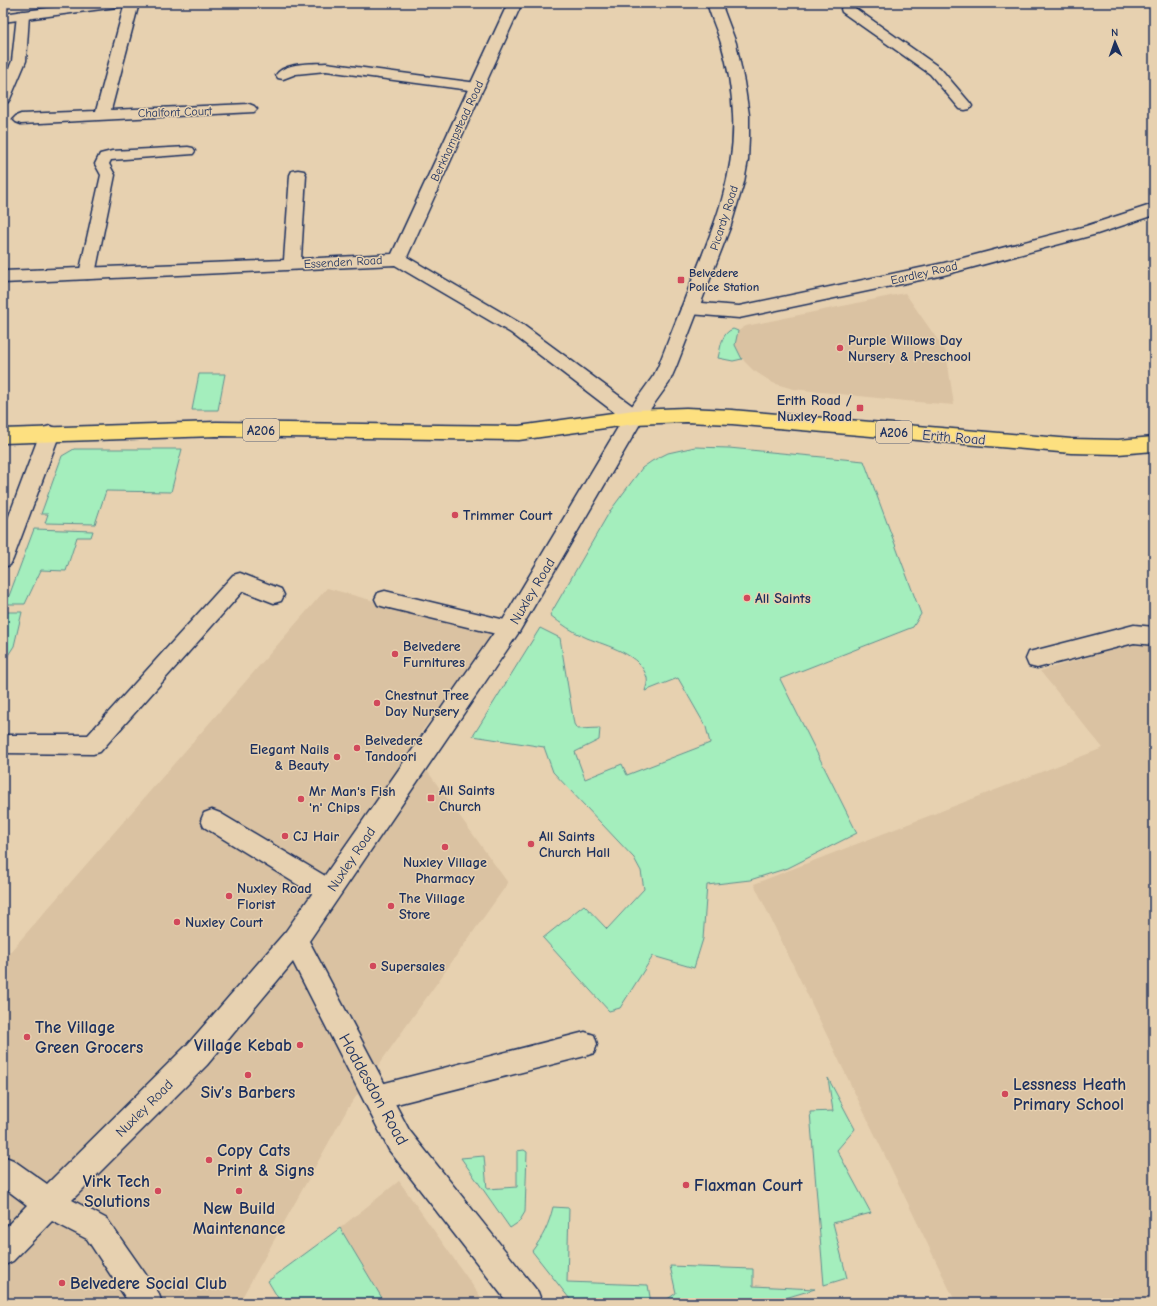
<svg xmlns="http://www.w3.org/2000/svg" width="1157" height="1306" font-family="'Comic Neue',sans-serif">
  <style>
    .built { fill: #dac2a2 }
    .green { fill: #a4eebd; stroke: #608e8e }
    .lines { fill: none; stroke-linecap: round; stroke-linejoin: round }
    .service-casing { stroke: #1b2f5e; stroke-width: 3 }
    .minor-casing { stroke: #1b2f5e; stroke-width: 3 }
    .secondary-casing { stroke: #1b2f5e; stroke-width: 3 }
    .primary-casing { stroke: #1b2f5e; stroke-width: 3 }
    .service { fill: #e7d1b0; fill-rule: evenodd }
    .minor { fill: #e7d1b0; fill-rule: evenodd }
    .secondary { fill: #e7d1b0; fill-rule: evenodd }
    .primary { fill: #fde080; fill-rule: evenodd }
    .poi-dot { fill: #d1495b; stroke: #e7d1b0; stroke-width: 1.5 }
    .labels { text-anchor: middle; stroke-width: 3; stroke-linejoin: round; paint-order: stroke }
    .far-street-label { font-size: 12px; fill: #1b2f5e; stroke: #e7d1b0 }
    .far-poi-label { font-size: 12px; font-weight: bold; fill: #1b2f5e; stroke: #e7d1b0; text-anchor: start }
    .shield { fill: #e7d1b0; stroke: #586077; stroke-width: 1 }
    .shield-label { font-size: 13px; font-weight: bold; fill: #1b2f5e }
    .poi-label { font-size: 14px; font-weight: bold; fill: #1b2f5e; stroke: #e7d1b0; text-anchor: start }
    .street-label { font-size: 14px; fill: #1b2f5e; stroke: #e7d1b0 }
    .near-poi-label { font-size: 17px; font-weight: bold; fill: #1b2f5e; stroke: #e7d1b0; text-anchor: start }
    .near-street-label { font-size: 17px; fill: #1b2f5e; stroke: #e7d1b0 }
  </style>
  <rect width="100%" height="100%" fill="#e7d1b0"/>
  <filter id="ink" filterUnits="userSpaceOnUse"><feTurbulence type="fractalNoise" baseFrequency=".025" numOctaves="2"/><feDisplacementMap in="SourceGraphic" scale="8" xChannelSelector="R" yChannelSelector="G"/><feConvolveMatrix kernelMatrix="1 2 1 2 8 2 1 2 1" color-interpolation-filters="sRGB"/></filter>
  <g filter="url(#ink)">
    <g class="built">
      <polygon points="905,293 946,352 954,405 906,401 793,389 773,383 753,370 744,361 735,345 738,331 746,326"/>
      <polygon points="327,588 494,634 410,747 508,883 348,1108 239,1303 3,1303 3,960"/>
      <polygon points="1144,641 1154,644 1154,1303 956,1303 754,884 1103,748 1040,671"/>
      <polygon points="399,1181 485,1303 385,1303 340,1228"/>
    </g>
    <g class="green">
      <path d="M733 329 738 331 735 345 742 359 733 361 718 358C721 347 721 333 733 329Z"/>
      <polygon points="199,374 225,374 218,410 192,410"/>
      <path d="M695 447 729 448 864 461 921 614 913 627 780 679 857 833 788 868 750 880 707 885 703 939 694 968 653 956 620 1008 609 1011 543 938 584 905 607 929 644 889 641 871 634 858 553 772 544 747 473 736 540 628 560 638 574 724 577 729 600 728 599 740 575 752 585 779 622 764 627 775 710 743 706 727 678 678 645 691C646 687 648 682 647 678 641 654 607 646 587 638 573 632 561 624 550 615L610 511 642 468 652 461 668 453Z"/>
      <polygon points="74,449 182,449 171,492 106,491 95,524 45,523 48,514 41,514 62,456"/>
      <polygon points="34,529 93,531 91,537 77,537 66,571 41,570 25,604 6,604"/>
      <polygon points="6,612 22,612 14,646 3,663 3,619"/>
      <polygon points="828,1078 855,1129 837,1150 871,1213 833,1223 847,1278 824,1285 810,1112 833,1111"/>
      <polygon points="524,1150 527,1152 525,1212 519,1222 510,1228 461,1158 484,1156 487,1189 517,1187 517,1151"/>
      <path d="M553 1207 569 1208 567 1282 648 1285 651 1303H573L532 1251C543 1237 549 1224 553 1207Z"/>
      <polygon points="340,1228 385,1303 281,1303 268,1281"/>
      <polygon points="670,1266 753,1269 753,1286 815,1289 769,1303 662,1303 676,1293"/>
    </g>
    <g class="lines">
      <defs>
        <g id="service">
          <polygon points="847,5 852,6 940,68 970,103 972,106 970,109 965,110 960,109 930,74 842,12 841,9 842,6"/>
          <polygon points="23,11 28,12 29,15 26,61 10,99 8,102 3,103 3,83 12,61 17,15 18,12"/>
          <path d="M326 63 477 83 482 84 484 87 482 90 477 91 326 71 296 74 283 79 278 78 276 75C285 62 312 64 326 63Z"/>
          <polygon points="188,147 193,148 195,151 193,154 111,160 109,164 115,175 95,274 93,278 87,279 81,278 79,274 101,175 95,164 100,154 112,151"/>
          <polygon points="240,573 281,589 284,595 281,601 274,603 243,591 100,752 93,754 3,753 3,735 88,735 233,575"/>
          <polygon points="385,591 509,621 516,623 519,629 516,635 509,637 385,607 378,605 375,599 378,593"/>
          <polygon points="212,810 220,813 337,883 340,891 337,899 329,902 321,899 204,827 201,820 204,813"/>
          <polygon points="585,1032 594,1035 597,1044 594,1053 585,1056 377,1109 368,1106 365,1097 368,1088 377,1085"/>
        </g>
        <g id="minor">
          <polygon points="85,3 124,3 122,6 117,7 3,22 3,14"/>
          <polygon points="125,3 139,3 111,110 249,104 254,106 257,109 254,112 21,124 16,122 13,119 16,116 21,114 96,111"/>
          <polygon points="508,3 522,3 407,257 523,325 641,412 644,417 519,632 309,941 409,1130 538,1292 542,1303 508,1303 389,1150 293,962 207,1065 72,1200 107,1219 158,1292 162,1303 129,1303 87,1239 52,1221 13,1261 3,1266 3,1230 27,1205 3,1187 3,1156 13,1160 47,1184 187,1045 286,931 503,620 623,419 511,333 395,265 3,283 3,271 284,260 290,175 292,171 298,170 304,171 306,175 301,259 392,254"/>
          <polygon points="1154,204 1154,215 1097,234 944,275 739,318 690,314 684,312 681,308 684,304 690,302 739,306 944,263 1086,226"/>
          <polygon points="50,426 57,428 60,433 13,559 10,565 3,567 3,532 40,433 43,428"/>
          <polygon points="1134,625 1154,627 1154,645 1134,643 1037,668 1029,666 1026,659 1029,652 1037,650"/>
        </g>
        <path id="secondary" d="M707 3H721L736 43 744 82 749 115V137L748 160 744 182 731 225 676 367 669 383 641 422 634 424 627 422 624 417 654 375 658 367C668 341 679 314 689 288 712 232 736 177 733 115 732 91 728 66 721 43 717 30 711 17 707 3Z"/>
        <polygon id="primary" points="686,408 732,410 1071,439 1118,440 1154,437 1154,451 1118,454 1071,453 732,424 686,422 634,424 519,440 216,436 3,443 3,429 216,422 519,426 634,410"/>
      </defs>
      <use href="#service" class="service-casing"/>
      <use href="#minor" class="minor-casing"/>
      <use href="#secondary" class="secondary-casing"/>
      <use href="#primary" class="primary-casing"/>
      <use href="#service" class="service"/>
      <use href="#minor" class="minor"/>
      <use href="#secondary" class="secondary"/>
      <use href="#primary" class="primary"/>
    </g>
  </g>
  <g class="poi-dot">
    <rect x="677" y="276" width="8" height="8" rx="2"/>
    <circle cx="840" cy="348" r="4"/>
    <rect x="856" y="404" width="8" height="8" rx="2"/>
    <circle cx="455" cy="515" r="4"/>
    <circle cx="747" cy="598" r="4"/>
    <circle cx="395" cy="654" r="4"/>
    <circle cx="377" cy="703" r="4"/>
    <circle cx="357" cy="748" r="4"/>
    <circle cx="337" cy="757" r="4"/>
    <rect x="427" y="794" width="8" height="8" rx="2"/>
    <circle cx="301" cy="799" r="4"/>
    <circle cx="285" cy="836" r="4"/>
    <circle cx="531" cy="844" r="4"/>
    <circle cx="445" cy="847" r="4"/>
    <circle cx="229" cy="896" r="4"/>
    <circle cx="391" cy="906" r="4"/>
    <circle cx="177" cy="922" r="4"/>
    <circle cx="373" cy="966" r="4"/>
    <circle cx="27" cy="1037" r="4"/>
    <circle cx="300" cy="1045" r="4"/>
    <circle cx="248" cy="1075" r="4"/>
    <circle cx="1005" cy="1094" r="4"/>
    <circle cx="209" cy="1160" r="4"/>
    <circle cx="686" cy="1185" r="4"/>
    <circle cx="158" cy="1191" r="4"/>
    <circle cx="239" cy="1191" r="4"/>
    <circle cx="62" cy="1283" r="4"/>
  </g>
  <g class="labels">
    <g class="far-street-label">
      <text transform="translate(175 112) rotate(-2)" y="4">Chalfont Court</text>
      <text transform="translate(457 131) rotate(-65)" y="4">Berkhampstead Road</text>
      <text transform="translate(724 218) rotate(-72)" y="4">Picardy Road</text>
      <text transform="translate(343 262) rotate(-3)" y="4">Essenden Road</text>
      <text transform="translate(924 273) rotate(-13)" y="4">Eardley Road</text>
    </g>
    <g class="far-poi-label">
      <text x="689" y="277">Belvedere<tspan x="689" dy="14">Police Station</tspan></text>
    </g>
    <g class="shield">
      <rect x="243" y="419" width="36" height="22" rx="3"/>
      <rect x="876" y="421" width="36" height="22" rx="3"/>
    </g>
    <g class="shield-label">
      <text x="261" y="435">A206</text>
      <text x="894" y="437">A206</text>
    </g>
    <g class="poi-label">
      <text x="848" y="345">Purple Willows Day<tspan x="848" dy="16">Nursery &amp; Preschool</tspan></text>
      <text x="852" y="405" text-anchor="end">Erith Road /<tspan x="852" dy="16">Nuxley Road</tspan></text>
      <text x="463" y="520">Trimmer Court</text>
      <text x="755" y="603">All Saints</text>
      <text x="403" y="651">Belvedere<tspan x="403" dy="16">Furnitures</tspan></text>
      <text x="385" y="700">Chestnut Tree<tspan x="385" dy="16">Day Nursery</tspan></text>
      <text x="365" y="745">Belvedere<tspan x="365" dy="16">Tandoori</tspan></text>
      <text x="329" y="754" text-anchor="end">Elegant Nails<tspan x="329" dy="16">&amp; Beauty</tspan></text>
      <text x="439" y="795">All Saints<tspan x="439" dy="16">Church</tspan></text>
      <text x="309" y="796">Mr Man's Fish<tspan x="309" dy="16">'n' Chips</tspan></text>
      <text x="293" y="841">CJ Hair</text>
      <text x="539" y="841">All Saints<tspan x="539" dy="16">Church Hall</tspan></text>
      <text x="445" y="867" text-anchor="middle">Nuxley Village<tspan x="445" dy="16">Pharmacy</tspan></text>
      <text x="237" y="893">Nuxley Road<tspan x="237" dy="16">Florist</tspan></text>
      <text x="399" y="903">The Village<tspan x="399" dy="16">Store</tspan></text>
      <text x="185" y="927">Nuxley Court</text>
      <text x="381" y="971">Supersales</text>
    </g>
    <g class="street-label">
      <text transform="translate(954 437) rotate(5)" y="5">Erith Road</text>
      <text transform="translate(532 591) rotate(-59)" y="5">Nuxley Road</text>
      <text transform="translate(351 859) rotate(-56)" y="5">Nuxley Road</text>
      <text transform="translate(144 1108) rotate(-45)" y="5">Nuxley Road</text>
    </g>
    <g class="near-poi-label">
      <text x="35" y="1033">The Village<tspan x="35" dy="20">Green Grocers</tspan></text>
      <text x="292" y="1051" text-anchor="end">Village Kebab</text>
      <text x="1013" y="1090">Lessness Heath<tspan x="1013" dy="20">Primary School</tspan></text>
      <text x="248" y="1098" text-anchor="middle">Siv’s Barbers</text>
      <text x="217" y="1156">Copy Cats<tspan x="217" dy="20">Print &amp; Signs</tspan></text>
      <text x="150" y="1187" text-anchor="end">Virk Tech<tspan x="150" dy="20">Solutions</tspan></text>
      <text x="694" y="1191">Flaxman Court</text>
      <text x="239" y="1214" text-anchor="middle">New Build<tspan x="239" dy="20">Maintenance</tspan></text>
      <text x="70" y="1289">Belvedere Social Club</text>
    </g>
    <g class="near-street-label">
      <text transform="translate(374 1089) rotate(61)" y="6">Hoddesdon Road</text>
    </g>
  </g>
  <rect width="1157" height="1306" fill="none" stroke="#e7d1b0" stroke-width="16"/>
  <rect x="8" y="8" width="1141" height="1290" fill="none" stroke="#1b2f5e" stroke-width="1.5" filter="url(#ink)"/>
  <g transform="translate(1115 42) rotate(358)" stroke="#e7d1b0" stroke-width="3" paint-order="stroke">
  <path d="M0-3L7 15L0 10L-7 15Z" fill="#1b2f5e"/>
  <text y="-6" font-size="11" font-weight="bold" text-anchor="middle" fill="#1b2f5e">N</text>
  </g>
</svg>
